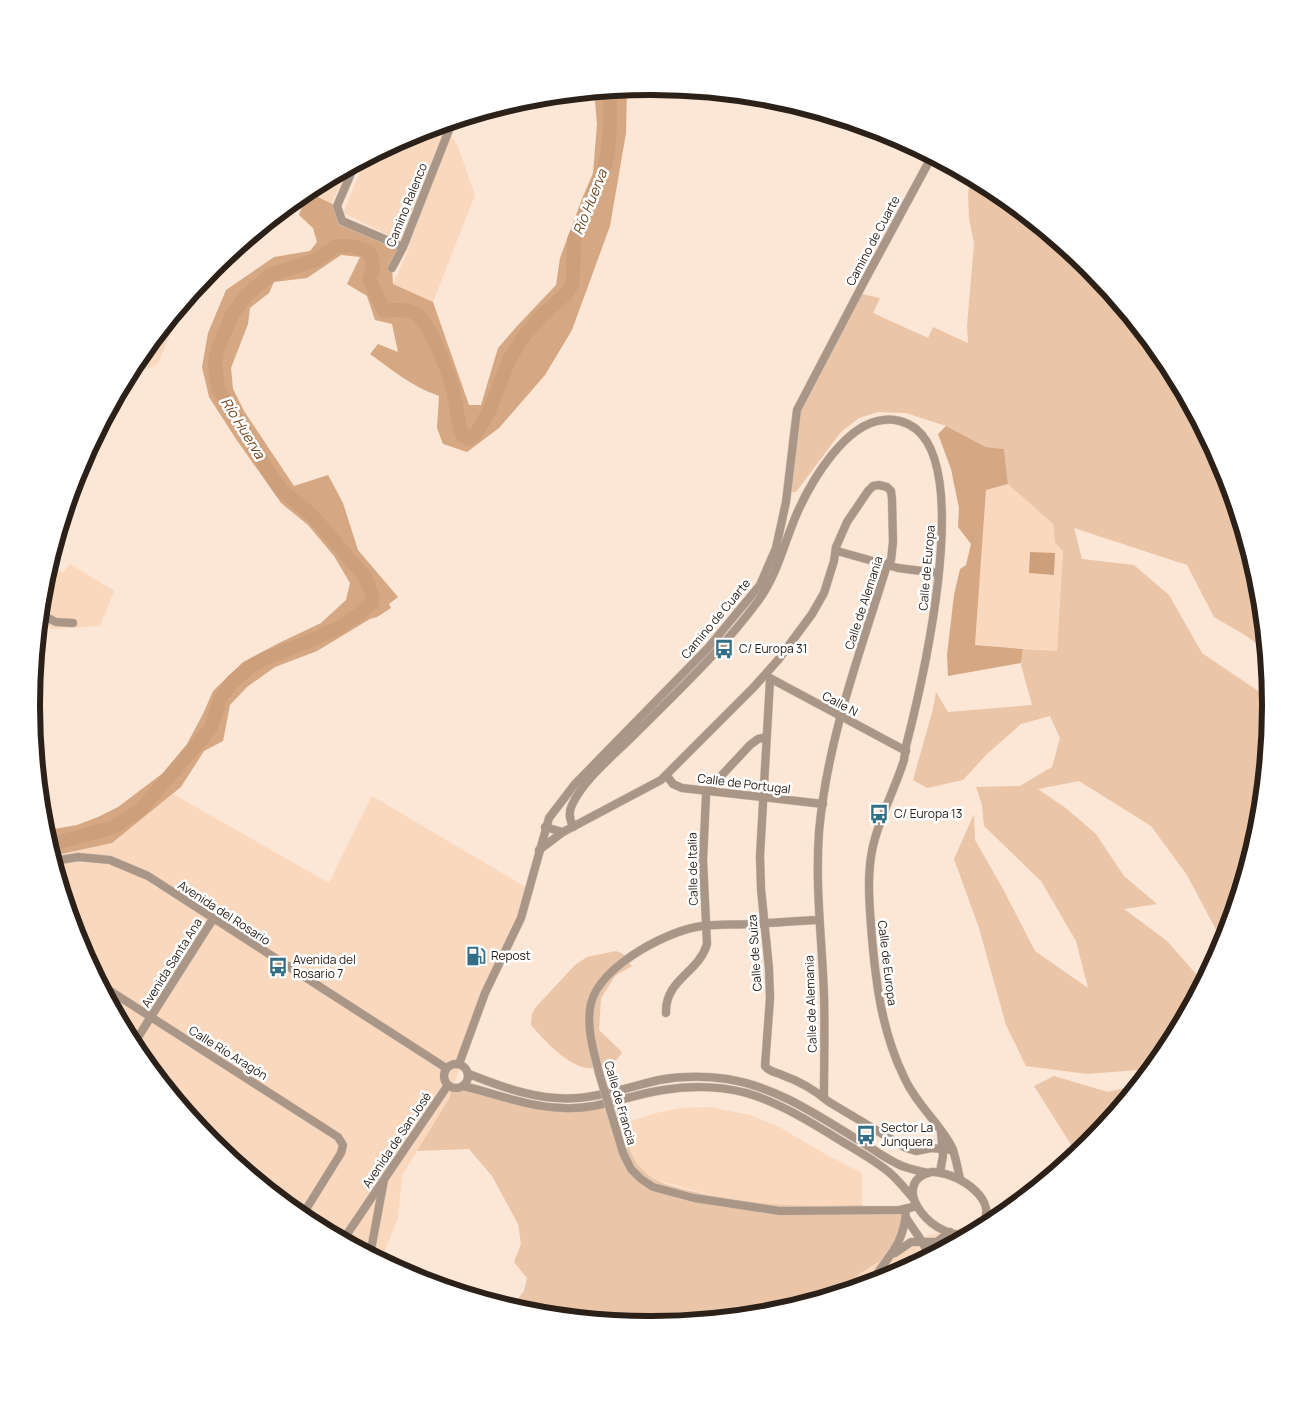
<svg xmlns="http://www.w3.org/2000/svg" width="1302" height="1411" font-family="Manrope,sans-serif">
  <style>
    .built { fill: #fad8bd }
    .green { fill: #eac5a7 }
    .forest { fill: #d5a883 }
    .water { fill: #cda07b }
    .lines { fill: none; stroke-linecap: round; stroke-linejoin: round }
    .river { stroke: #cda07b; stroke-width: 14 }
    .street-casing { stroke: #d6c3b3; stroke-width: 9 }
    .street { stroke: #aa9686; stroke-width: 8 }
    .street-bridge-casing { stroke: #d6c3b3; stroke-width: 9; stroke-linecap: butt }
    .street-bridge { stroke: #aa9686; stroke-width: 8 }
    .labels { text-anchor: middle; stroke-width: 5; stroke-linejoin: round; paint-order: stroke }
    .street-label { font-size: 12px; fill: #2b2119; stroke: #fff }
    .poi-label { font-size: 12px; fill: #2b2119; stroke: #fff; text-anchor: start }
    .water-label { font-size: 14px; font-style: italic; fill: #71451c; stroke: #fff }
    .rim { fill: none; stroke: #2b2119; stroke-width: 6 }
  </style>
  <rect width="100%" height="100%" fill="#fce6d5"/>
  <g class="built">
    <polygon points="440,125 457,144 475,195 433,302 393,284 410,246 343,213 366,158 414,133"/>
    <polygon points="347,169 331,205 306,191 307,190"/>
    <polygon points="178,310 180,311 158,363 146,370 134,365"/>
    <polygon points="1008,484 1053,524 1055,543 1063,551 1057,651 975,645 986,490"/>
    <polygon points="49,564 63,573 70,564 114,591 100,626 52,629 39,623 43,584"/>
    <polygon points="173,794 329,883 372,796 529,889 465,1051 450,1097 402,1176 398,1218 381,1260 306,1221 213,1144 136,1050 78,942 52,856 112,843"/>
    <polygon points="710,1107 750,1115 779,1127 827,1155 862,1173 862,1205 787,1206 754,1204 721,1198 659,1181 643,1171 637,1164 632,1156 626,1137 629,1135 626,1123 656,1113 681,1108"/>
    <polygon points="996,1220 888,1278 847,1291 859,1274 916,1238"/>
  </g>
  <g class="green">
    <polygon points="971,177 996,190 1089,267 1166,361 1224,469 1259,585 1265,650 1245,635 1214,617 1187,565 1074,528 1082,559 1134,565 1169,595 1202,653 1270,699 1271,706 1259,827 1223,943 1187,875 1151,826 1079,781 1038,789 1067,809 1096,834 1124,876 1157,904 1124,909 1167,941 1203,982 1166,1050 1151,1069 1087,1074 1026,1066 1006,1025 979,928 954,859 974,814 975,840 1003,889 1035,951 1088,988 1076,941 1041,881 984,826 982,805 976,787 1020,786 1052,767 1060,738 1050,716 1021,724 987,754 963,780 927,788 913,780 933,709 936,692 948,712 1032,705 1021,665 1023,649 1057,651 1063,551 1055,543 1053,524 1008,484 1004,449 986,447 946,426 906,413 878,412 859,418 841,432 796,492 786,493 797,410 858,293 880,298 873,313 928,338 933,327 968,343 967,326 974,244 969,218 968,193"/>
    <path d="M616 951 623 954 632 966 615 976 601 998 599 1030 622 1052C618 1060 613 1063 605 1066 601 1066 597 1068 593 1068 572 1071 544 1040 531 1025L532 1014 536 1007 575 965 587 957Z"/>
    <polygon points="1054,1076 1108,1092 1138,1085 1089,1144 1077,1154 1034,1086"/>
    <path d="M463 1086 563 1108 622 1100 630 1135 626 1137C629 1149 633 1161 643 1170 655 1183 674 1187 691 1191 748 1206 804 1207 862 1205V1211L906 1210 893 1253 859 1274 847 1291 772 1313 651 1325 530 1313 511 1308 524 1291 527 1278 514 1262 521 1244 518 1224 492 1176 469 1149 417 1151 450 1097 451 1087 460 1088Z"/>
  </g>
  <g class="forest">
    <path d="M627 88 626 133 610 226 572 330 545 375 499 428 467 452 443 444 437 428 439 396C413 387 392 370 370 354L378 344 398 352 392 324 375 320 367 296 347 284 360 257 341 255 307 278 274 282 269 293 250 308 248 324 231 368 233 389 244 411 294 486 328 475 343 503 358 550 398 597 389 604 391 608 377 617 370 619 317 651 275 667 247 687 230 705 223 741 204 751 181 787 112 843 52 856 44 830H49L77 825 98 817 118 807 163 773 187 744 203 714 213 691 243 662 279 643 321 623 346 600 350 583 334 556 308 525 281 503 236 439 209 397 202 367 208 333 226 290 274 257 310 251 317 242 313 228 299 215 307 192 337 206 343 221 403 247 392 268 393 284 433 302 469 405H481L498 348 518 325 556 285 560 258 582 199 593 173 597 124 594 91Z"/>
    <polygon points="946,426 986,447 1004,449 1008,484 986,490 975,645 1023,649 1021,663 948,676 947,655 954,595 960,569 966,565 971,544 958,527 959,508 951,469 938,434"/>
  </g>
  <polygon class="water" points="1030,552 1055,553 1054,575 1029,573"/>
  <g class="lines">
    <path class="river" d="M49 845 114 827 141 809 211 728 220 699 232 682 250 667 264 659 312 640 340 627 358 615 372 603V595L365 577 313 516 281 490 260 458 218 388 215 363 218 348 232 315 246 296 270 275 316 260 336 246H352L365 250 371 255 373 267 369 279 384 311C393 310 405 308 414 313 428 319 447 368 451 383 457 400 456 418 462 435L468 439 476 434 489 411 510 358 525 335 542 315 567 293 573 283 574 240 604 170 608 151 610 125V96L608 90"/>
    <defs>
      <g id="street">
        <polyline points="355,164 337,206 342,221 403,247"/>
        <polyline points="392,268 403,247 449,130 447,123"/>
        <polyline points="837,551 898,568 938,573"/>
        <polyline points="40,614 56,622 73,623"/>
        <polyline points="766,676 906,751"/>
        <path d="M770 680 760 856 761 889 769 969 770 998 765 1066C769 1072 776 1072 782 1075 799 1081 816 1091 829 1102L906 1148 916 1151 931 1148 953 1150"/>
        <polyline points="667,776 673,784 682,788 823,804"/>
        <polyline points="545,827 563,832"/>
        <path d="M573 827C570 819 568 813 572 805 583 780 614 755 634 735 677 692 722 650 758 601 778 574 784 542 798 511 812 480 845 424 883 420 894 418 907 422 916 429 972 474 922 684 906 746L904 760C895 789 880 816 873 846 867 872 869 899 871 926 875 978 881 1030 904 1077 915 1102 936 1120 949 1142 956 1153 957 1167 960 1179"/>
        <path d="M539 850 563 832 661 780 753 688 778 660 812 614 824 593 834 561 836 547 847 522 868 491 873 486 879 485 887 487 891 491 892 499 893 542 891 560 887 565C860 653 827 740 819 832 815 887 822 940 824 995 825 1029 824 1063 824 1097"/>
        <polyline points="54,861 78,857 110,860 148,876 446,1068"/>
        <polyline points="101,985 338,1137 343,1145 341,1153 305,1211 300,1215"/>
        <path d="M666 1013C665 979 699 973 707 944L703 860 706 796 707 791 750 745 758 739 766 737"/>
        <polyline points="133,1045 213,919"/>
        <circle cx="456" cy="1076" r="12"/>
        <polyline points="459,1064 485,993 521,918 549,818 575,784 708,648 760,585 776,548 786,502 797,410 865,280 932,156"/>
        <path d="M599 1073C594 1052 587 1031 590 1009 594 970 661 934 696 927 714 924 732 925 750 924 773 923 795 921 818 920"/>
        <path d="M469 1074C504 1088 540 1101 578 1098 606 1096 632 1086 659 1080 681 1076 705 1076 727 1079 778 1087 820 1117 863 1143 876 1151 888 1160 902 1166 910 1169 919 1171 928 1173"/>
        <path d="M463 1086C497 1094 528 1107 563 1108 598 1110 629 1095 663 1090 693 1085 728 1086 756 1096 787 1107 815 1125 843 1142 859 1152 876 1161 890 1173 899 1181 906 1190 913 1198"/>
        <polyline points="615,1126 623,1153 631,1169 641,1179 653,1187 694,1198 780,1211 900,1210 917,1206"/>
        <path d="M931 1172C954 1171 997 1196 984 1223 981 1227 977 1231 973 1233 936 1246 885 1184 931 1172Z"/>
        <polyline points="940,1172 943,1156 941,1132"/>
        <polyline points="986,1214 996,1220"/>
        <polyline points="906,1218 923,1243 929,1256"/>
        <polyline points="343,1240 448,1085"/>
        <polyline points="895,1253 911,1242 937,1242"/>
        <polyline points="933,1254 937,1242 950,1232"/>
        <polyline points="370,1255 384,1180"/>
        <path d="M871 1283C888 1255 904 1246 906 1210"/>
      </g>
    </defs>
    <use href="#street" class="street-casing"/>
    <use href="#street" class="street"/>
    <defs>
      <polyline id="street-bridge" points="599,1073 615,1126"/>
    </defs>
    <use href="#street-bridge" class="street-bridge-casing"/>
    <use href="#street-bridge" class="street-bridge"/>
  </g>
  <defs>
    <symbol id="bus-bare" viewBox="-9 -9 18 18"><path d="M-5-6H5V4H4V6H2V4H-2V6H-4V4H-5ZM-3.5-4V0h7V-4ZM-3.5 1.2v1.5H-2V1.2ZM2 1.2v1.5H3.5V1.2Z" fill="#326e85" stroke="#fff" stroke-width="2.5" paint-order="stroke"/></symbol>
    <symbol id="fuel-bare" viewBox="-9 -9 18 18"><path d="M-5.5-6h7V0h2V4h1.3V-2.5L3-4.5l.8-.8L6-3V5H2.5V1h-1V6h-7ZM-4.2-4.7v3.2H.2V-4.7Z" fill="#326e85" stroke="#fff" stroke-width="2.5" paint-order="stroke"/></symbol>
  </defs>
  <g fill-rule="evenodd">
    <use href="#bus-bare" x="710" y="635" width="28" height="28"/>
    <use href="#bus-bare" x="865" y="800" width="28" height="28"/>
    <use href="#fuel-bare" x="462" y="942" width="28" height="28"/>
    <use href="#bus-bare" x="264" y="953" width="28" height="28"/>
    <use href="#bus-bare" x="852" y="1121" width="28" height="28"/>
  </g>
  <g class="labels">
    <g class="street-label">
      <text transform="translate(407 205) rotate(-68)" y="4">Camino Ralenco</text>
      <text transform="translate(873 241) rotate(-62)" y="4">Camino de Cuarte</text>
      <text transform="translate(927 568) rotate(-85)" y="4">Calle de Europa</text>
      <text transform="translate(864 603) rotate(-72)" y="4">Calle de Alemania</text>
      <text transform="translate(716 619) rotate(-50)" y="4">Camino de Cuarte</text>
      <text transform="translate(840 704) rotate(28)" y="4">Calle N</text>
      <text transform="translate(744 784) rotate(7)" y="4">Calle de Portugal</text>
      <text transform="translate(693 869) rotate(-91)" y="4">Calle de Italia</text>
      <text transform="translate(224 913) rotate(33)" y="4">Avenida del Rosario</text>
      <text transform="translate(755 953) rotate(-94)" y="4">Calle de Suiza</text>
      <text transform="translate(172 963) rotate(-58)" y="4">Avenida Santa Ana</text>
      <text transform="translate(887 963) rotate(83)" y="4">Calle de Europa</text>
      <text transform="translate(811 1004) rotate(-92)" y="4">Calle de Alemania</text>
      <text transform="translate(228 1053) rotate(32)" y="4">Calle Río Aragón</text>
      <text transform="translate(620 1103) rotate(74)" y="4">Calle de Francia</text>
      <text transform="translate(397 1140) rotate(-56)" y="4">Avenida de San José</text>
    </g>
    <g class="poi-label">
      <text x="739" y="653">C/ Europa 31</text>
      <text x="894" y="818">C/ Europa 13</text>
      <text x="491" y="960">Repost</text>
      <text x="293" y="964">Avenida del<tspan x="293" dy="14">Rosario 7</tspan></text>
      <text x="881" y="1132">Sector La<tspan x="881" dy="14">Junquera</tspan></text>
    </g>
    <g class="water-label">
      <text transform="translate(590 202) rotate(-68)" y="5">Río Huerva</text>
      <text transform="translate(243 428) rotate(58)" y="5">Río Huerva</text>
    </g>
  </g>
  <path d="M0 0H1302V1411H0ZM650 95H652A610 610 0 0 1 1262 705V706A610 610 0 0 1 652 1316H650A610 610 0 0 1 40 706V705A610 610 0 0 1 650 95Z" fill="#fff" fill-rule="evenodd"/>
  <path class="rim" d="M650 95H652A610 610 0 0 1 1262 705V706A610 610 0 0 1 652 1316H650A610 610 0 0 1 40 706V705A610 610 0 0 1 650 95Z"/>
</svg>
